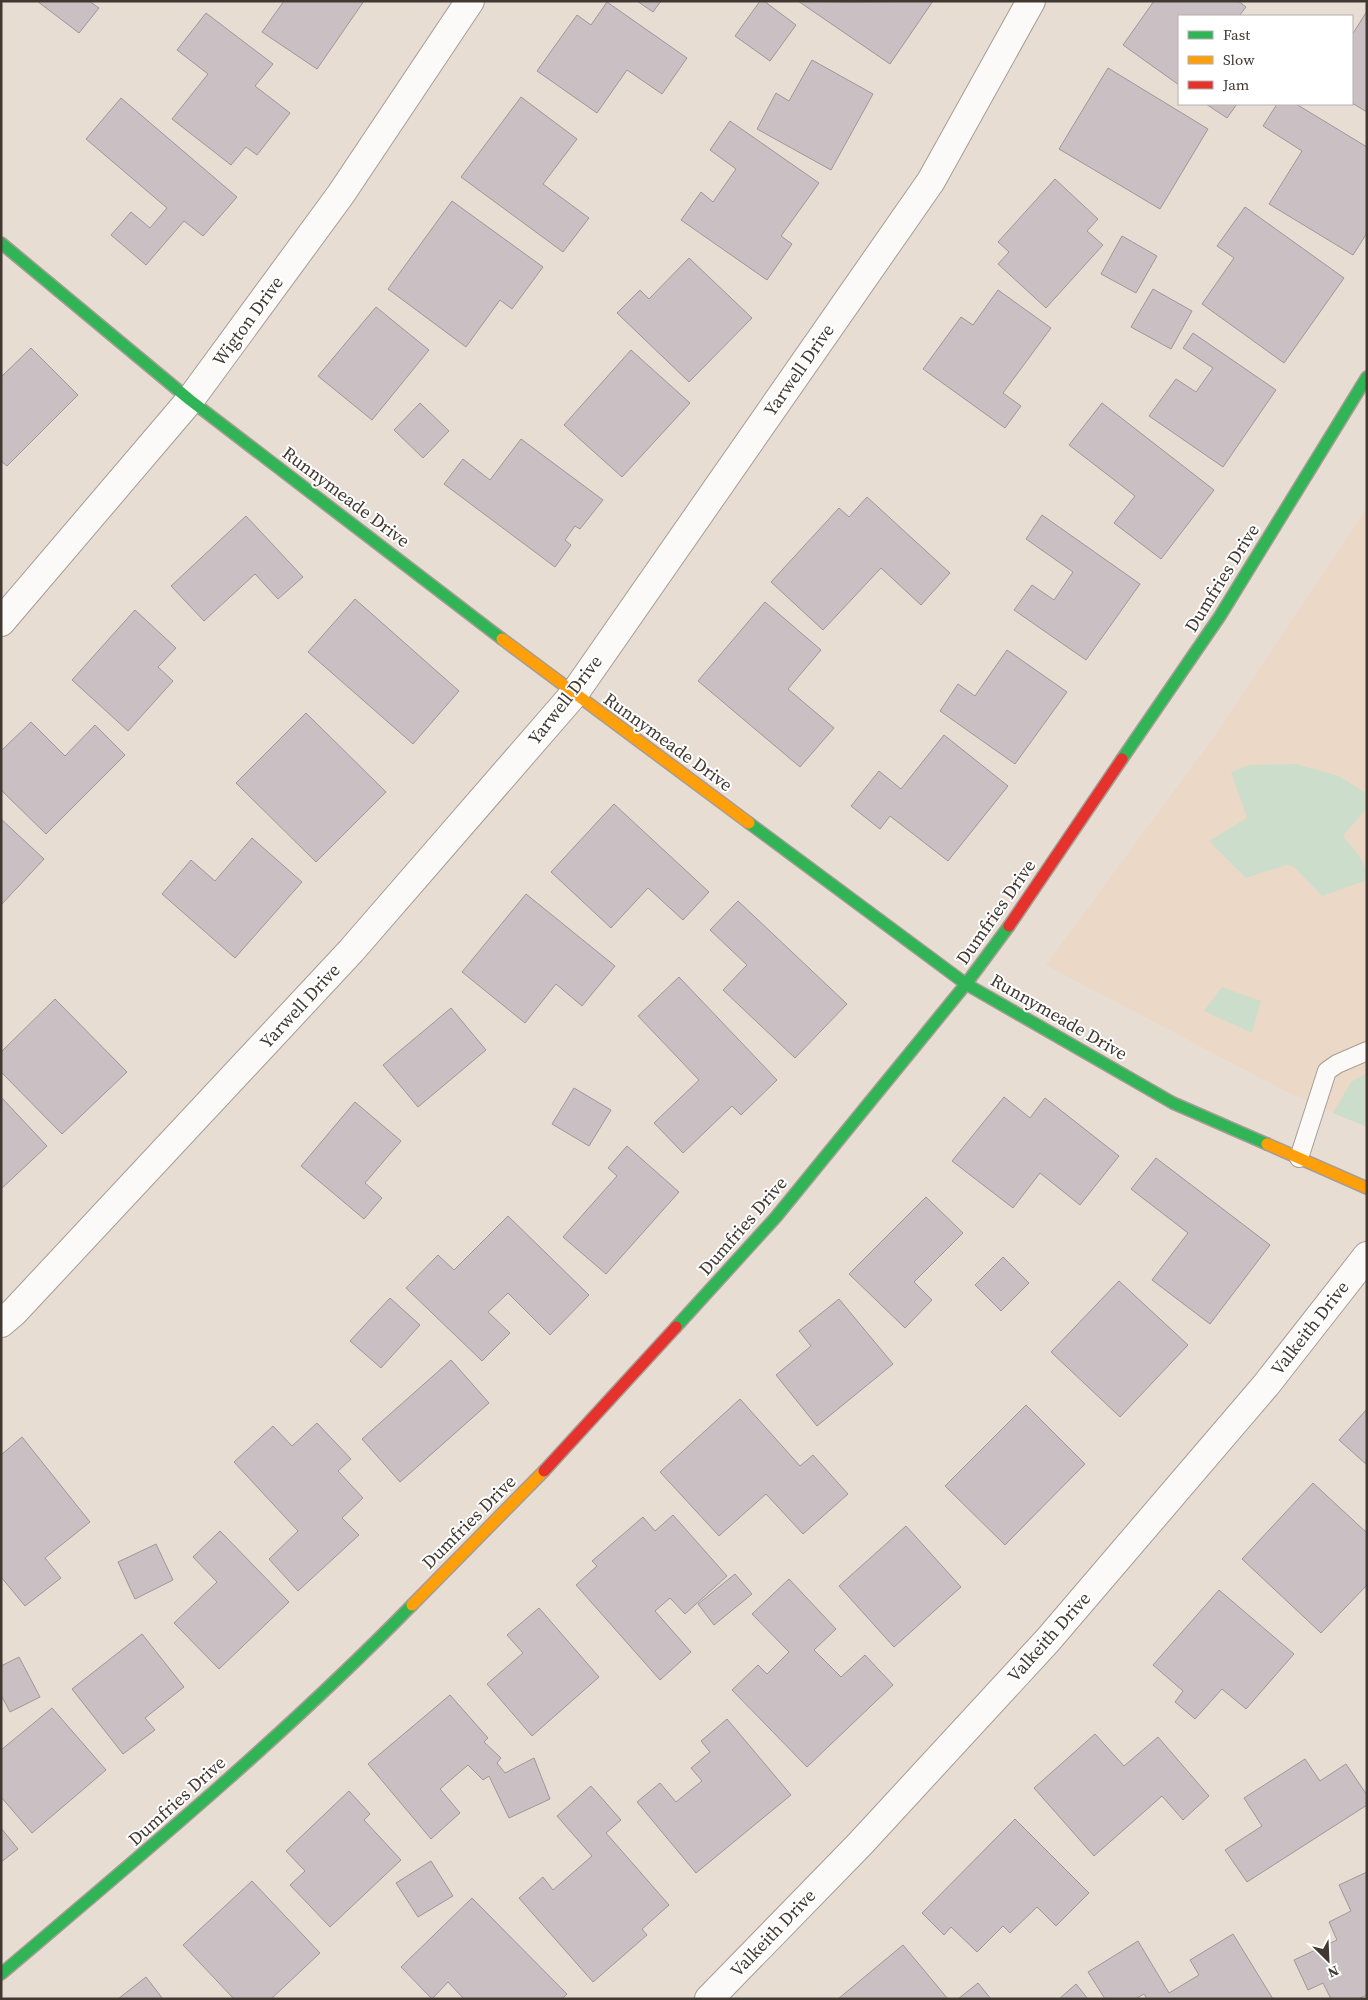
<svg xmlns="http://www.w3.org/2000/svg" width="1368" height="2000" font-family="'Source Serif 4',serif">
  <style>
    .built { fill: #ebd8c6 }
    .green { fill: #ccdecb }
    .building { fill: #cac0c4; stroke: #9f9797 }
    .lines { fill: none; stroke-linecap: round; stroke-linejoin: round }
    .lane-casing { stroke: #a59d95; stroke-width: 20 }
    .street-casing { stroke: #a59d95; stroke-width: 30 }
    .fast-casing { stroke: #a59d95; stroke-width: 14 }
    .slow-casing { stroke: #a59d95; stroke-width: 14 }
    .jam-casing { stroke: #a59d95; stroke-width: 14 }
    .lane { stroke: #fcfaf8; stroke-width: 18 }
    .street { stroke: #fcfaf8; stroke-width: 28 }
    .fast { stroke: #30b455; stroke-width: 11 }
    .slow { stroke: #ff9f0a; stroke-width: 11 }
    .jam { stroke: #e5322d; stroke-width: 11 }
    .labels { text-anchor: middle; stroke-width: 4; stroke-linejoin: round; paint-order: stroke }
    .street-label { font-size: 18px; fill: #413931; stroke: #fff }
  </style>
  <rect width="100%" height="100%" fill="#e8ddd3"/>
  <polygon class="built" points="1367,508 1367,1127 1289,1093 1046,965 1213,738"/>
  <g class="green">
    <path d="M1296 764 1339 776 1367 794V808L1343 836C1354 850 1367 861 1367 880L1322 896 1294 867 1286 865 1246 878 1209 841 1247 818 1231 772 1250 765Z"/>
    <polygon points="1222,987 1261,1001 1252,1033 1204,1011"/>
    <polygon points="1367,1073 1367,1127 1333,1113 1351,1082"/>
  </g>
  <g class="building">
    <polygon points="37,1 89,1 99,8 79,33"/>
    <polygon points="284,1 364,1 317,69 262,32"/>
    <polygon points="637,1 661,1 653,12"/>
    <polygon points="760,1 764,1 796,25 770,61 735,36"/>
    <polygon points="798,1 851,2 933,1 890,64"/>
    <polygon points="1154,1 1238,1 1246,7 1239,16 1179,16 1179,85 1123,45"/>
    <polygon points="607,2 687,58 662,94 627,70 597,113 537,71 577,15 591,25"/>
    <polygon points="1367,11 1367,112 1352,103 1352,35"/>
    <polygon points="206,13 273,64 255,86 290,113 257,155 246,147 231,165 172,119 208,74 177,50"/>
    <polygon points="812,60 873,94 831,170 757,129 776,93 789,101"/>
    <polygon points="1108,68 1208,129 1160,209 1059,149"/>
    <polygon points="521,97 577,139 543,184 589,218 563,252 461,177"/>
    <polygon points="121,98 237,197 203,236 184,221 146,265 111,235 131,212 150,228 167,208 86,139"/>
    <polygon points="1206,104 1237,104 1227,118"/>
    <polygon points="1277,104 1296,104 1367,147 1367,233 1353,255 1269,204 1302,151 1263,126"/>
    <polygon points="730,121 819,183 781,236 792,244 767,280 681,220 701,192 713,202 736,169 710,150"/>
    <polygon points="1055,179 1098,219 1087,231 1103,245 1046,308 998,264 1009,252 998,242"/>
    <polygon points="452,201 543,267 512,309 500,300 466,347 388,289"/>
    <polygon points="1245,207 1344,278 1284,363 1202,304 1234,258 1217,246"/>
    <polygon points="1122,236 1157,256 1136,293 1101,274"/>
    <polygon points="689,258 752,318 689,382 617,313 640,290 649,299"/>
    <polygon points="1153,289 1192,311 1171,349 1131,327"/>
    <polygon points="998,290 1051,328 1003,393 1021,406 1005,428 923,369 961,317 973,325"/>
    <polygon points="376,307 429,350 372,420 318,376"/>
    <polygon points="1193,333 1276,390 1223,467 1149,416 1176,379 1196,392 1213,368 1183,348"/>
    <polygon points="31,348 78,395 7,466 1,461 1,377"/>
    <polygon points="631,350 690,403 622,477 564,425"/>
    <polygon points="420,403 449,431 423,458 394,430"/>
    <polygon points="1102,403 1214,490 1161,559 1114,523 1135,496 1069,445"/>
    <polygon points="521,439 603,500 580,529 575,526 565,540 571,545 555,567 444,484 463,459 490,480"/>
    <polygon points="867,497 950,573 921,605 881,568 823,630 771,582 839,508 849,517"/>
    <polygon points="1042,515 1140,584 1086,660 1014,610 1032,585 1054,600 1073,572 1026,539"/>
    <polygon points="246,516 303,577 278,599 255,574 204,621 171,586"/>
    <polygon points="355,599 459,691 413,744 308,652"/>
    <polygon points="765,602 821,650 788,689 834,728 800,767 698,681"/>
    <polygon points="135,610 176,648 158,667 173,681 128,731 72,680"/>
    <polygon points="1007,650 1067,692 1015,764 940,711 958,684 975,696"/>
    <polygon points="306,713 386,792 316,862 236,783"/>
    <polygon points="31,722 65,756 95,725 125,755 46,834 1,790 1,751"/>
    <polygon points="944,735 1008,786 948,861 890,816 880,829 851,806 879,771 901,789"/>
    <polygon points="614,804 709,892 683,920 648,888 611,928 551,872"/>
    <polygon points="1,819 44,859 1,905"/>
    <polygon points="252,838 302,882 235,958 162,894 191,860 215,881"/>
    <polygon points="526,894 615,966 582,1006 556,984 525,1023 462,972"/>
    <polygon points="738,901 847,1004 795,1058 723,990 747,965 710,930"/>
    <polygon points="679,977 777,1080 741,1115 732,1106 683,1153 654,1123 699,1080 638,1016"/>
    <polygon points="55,999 127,1072 62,1134 1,1072 1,1052"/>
    <polygon points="451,1008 486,1050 418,1107 383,1065"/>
    <polygon points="574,1088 611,1110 589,1146 552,1124"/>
    <polygon points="1,1097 47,1146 1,1189"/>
    <polygon points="1004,1097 1030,1118 1045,1098 1119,1156 1080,1205 1040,1173 1013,1208 952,1161"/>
    <polygon points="355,1102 401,1141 365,1183 382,1198 364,1219 301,1166"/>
    <polygon points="627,1146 679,1192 606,1274 563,1237 617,1176 608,1168"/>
    <polygon points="1156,1158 1270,1245 1210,1324 1152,1280 1188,1233 1131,1189"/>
    <polygon points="926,1197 963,1233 914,1282 932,1300 905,1328 849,1274"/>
    <polygon points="508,1216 589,1295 550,1335 508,1293 488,1312 510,1333 482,1361 406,1288 438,1255 454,1270"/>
    <polygon points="1003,1257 1029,1283 1001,1311 975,1285"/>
    <polygon points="1119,1281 1188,1345 1120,1417 1051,1352"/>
    <polygon points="390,1298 420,1325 381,1368 350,1341"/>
    <polygon points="839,1299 893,1364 817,1426 776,1375 811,1346 799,1331"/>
    <polygon points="451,1360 489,1403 400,1482 362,1439"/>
    <polygon points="740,1399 800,1466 813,1455 848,1494 803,1534 766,1494 719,1536 660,1472"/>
    <polygon points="1026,1405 1085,1464 1005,1545 945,1486"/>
    <polygon points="1367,1409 1367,1465 1339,1440"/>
    <polygon points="317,1423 351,1459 338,1471 363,1498 342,1518 359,1535 298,1591 269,1559 298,1531 234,1462 273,1426 292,1446"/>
    <polygon points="22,1437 90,1522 45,1558 61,1578 25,1606 1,1577 1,1455"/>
    <polygon points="1313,1483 1367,1533 1367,1585 1321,1633 1242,1559"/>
    <polygon points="673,1515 727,1576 685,1614 670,1598 655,1611 691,1652 660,1680 576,1585 597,1566 592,1561 643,1517 655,1531"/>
    <polygon points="906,1526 961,1587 894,1647 839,1586"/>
    <polygon points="220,1531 289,1602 219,1669 174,1623 217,1582 193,1557"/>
    <polygon points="156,1544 173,1580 135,1599 118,1562"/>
    <polygon points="735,1574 752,1594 714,1625 698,1604"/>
    <polygon points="789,1579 836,1629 814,1650 841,1677 865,1655 893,1685 807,1767 732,1690 758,1665 767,1674 789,1652 752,1614"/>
    <polygon points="1219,1590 1294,1654 1246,1709 1222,1689 1195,1719 1175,1702 1183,1691 1153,1665"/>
    <polygon points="539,1608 599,1677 532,1736 487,1684 523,1653 507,1635"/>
    <polygon points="142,1634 184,1687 145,1718 155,1730 123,1754 72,1689"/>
    <polygon points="19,1657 40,1697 10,1712 1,1695 1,1666"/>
    <polygon points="450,1695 488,1738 484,1742 501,1758 497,1763 505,1773 534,1758 550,1799 509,1818 489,1776 483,1780 468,1765 440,1789 460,1813 431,1839 368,1764"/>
    <polygon points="52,1708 106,1770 32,1833 1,1797 1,1750"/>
    <polygon points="727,1719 791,1795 696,1873 637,1802 660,1783 676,1802 702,1781 691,1768 710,1752 701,1741"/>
    <polygon points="1095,1734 1124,1766 1158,1737 1209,1796 1183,1820 1162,1796 1094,1856 1034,1788"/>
    <polygon points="1305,1759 1320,1781 1346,1764 1367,1795 1367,1805 1247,1882 1225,1850 1262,1826 1244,1798"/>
    <polygon points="591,1786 621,1820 606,1833 669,1905 642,1929 647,1935 593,1982 519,1898 543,1877 553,1890 592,1856 557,1816"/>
    <polygon points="349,1791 370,1814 364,1820 401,1860 330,1927 290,1885 305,1871 286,1851"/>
    <polygon points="1015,1819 1089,1893 1056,1926 1037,1907 1010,1933 1003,1926 977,1952 951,1927 944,1935 922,1913"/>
    <polygon points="1,1828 18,1849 1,1862"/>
    <polygon points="431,1861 453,1896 418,1917 396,1883"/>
    <polygon points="1367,1872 1367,1995 1358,1999 1331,1999 1323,1983 1308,1990 1294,1960 1337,1940 1329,1922 1351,1911 1339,1885"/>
    <polygon points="252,1881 320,1953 271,1999 234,1999 183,1945"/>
    <polygon points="472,1898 567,1994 562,1999 464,1999 448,1982 432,1999 401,1967"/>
    <polygon points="1233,1934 1273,1999 1147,1999 1144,1994 1135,1999 1105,1999 1088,1972 1138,1941 1169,1993 1199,1975 1190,1960"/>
    <polygon points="903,1945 948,1999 838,1999"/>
    <polygon points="146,1977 163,1999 118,1999"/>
    <polygon points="978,1983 991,1999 958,1999"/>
    <polygon points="1076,1984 1088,1999 1059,1999"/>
  </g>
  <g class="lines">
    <defs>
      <polyline id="lane" points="1299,1158 1327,1071 1337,1064 1367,1051"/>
      <g id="street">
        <polyline points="1,622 190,400 341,194 470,1"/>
        <polyline points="1,1323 14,1312 351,951 574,694 931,181 1031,1"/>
        <polyline points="709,1999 860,1844 1048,1640 1266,1385 1367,1256"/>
      </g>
      <g id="fast">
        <polyline points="1,243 190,400 502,639"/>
        <polyline points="1122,759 1220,616 1367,377"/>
        <polyline points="749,823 966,984 1173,1103 1267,1144"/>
        <polyline points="676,1327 776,1217 966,984 1009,926"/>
        <path d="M1 1974C141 1855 283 1737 412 1605"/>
      </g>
      <g id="slow">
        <polyline points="502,639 749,823"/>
        <polyline points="1267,1144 1367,1188"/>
        <polyline points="412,1605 544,1471"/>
      </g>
      <g id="jam">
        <polyline points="1009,926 1122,759"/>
        <polyline points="544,1471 676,1327"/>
      </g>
    </defs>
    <use href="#lane" class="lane-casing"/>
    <use href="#street" class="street-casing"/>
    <use href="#fast" class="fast-casing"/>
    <use href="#slow" class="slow-casing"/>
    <use href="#jam" class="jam-casing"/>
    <use href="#lane" class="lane"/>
    <use href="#street" class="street"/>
    <use href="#fast" class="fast"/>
    <use href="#slow" class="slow"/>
    <use href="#jam" class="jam"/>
  </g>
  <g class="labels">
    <g class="street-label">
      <text transform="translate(248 321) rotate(-54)" y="6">Wigton Drive</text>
      <text transform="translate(799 370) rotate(-55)" y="6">Yarwell Drive</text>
      <text transform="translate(346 497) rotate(37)" y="6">Runnymeade Drive</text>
      <text transform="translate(1222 578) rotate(-58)" y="6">Dumfries Drive</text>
      <text transform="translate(565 700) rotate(-52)" y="6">Yarwell Drive</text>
      <text transform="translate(668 742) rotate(36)" y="6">Runnymeade Drive</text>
      <text transform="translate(996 912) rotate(-55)" y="6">Dumfries Drive</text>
      <text transform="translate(300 1006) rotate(-47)" y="6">Yarwell Drive</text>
      <text transform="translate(1059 1017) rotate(30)" y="6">Runnymeade Drive</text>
      <text transform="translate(743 1226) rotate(-49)" y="6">Dumfries Drive</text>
      <text transform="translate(1310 1328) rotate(-52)" y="6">Valkeith Drive</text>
      <text transform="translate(469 1522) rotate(-45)" y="6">Dumfries Drive</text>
      <text transform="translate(1049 1637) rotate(-48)" y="6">Valkeith Drive</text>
      <text transform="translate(177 1801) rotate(-42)" y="6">Dumfries Drive</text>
      <text transform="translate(773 1933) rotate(-46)" y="6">Valkeith Drive</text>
    </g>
  </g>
  <rect width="1368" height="2000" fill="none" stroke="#413931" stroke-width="5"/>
  <rect x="1178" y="15" width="175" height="90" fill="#ffffff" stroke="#b3b0ad"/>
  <rect x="1188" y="31" width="25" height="8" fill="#30b455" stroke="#b3b0ad"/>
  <text x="1223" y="40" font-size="15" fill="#413931">Fast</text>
  <rect x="1188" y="56" width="25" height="8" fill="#ff9f0a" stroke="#b3b0ad"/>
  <text x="1223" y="65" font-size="15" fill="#413931">Slow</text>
  <rect x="1188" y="81" width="25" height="8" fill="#e5322d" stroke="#b3b0ad"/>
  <text x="1223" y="90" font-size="15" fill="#413931">Jam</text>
  <g transform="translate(1328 1960) rotate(156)" stroke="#ffffff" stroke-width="4" paint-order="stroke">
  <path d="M0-4L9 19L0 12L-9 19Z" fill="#413931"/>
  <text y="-8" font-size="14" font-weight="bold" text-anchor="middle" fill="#413931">N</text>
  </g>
</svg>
